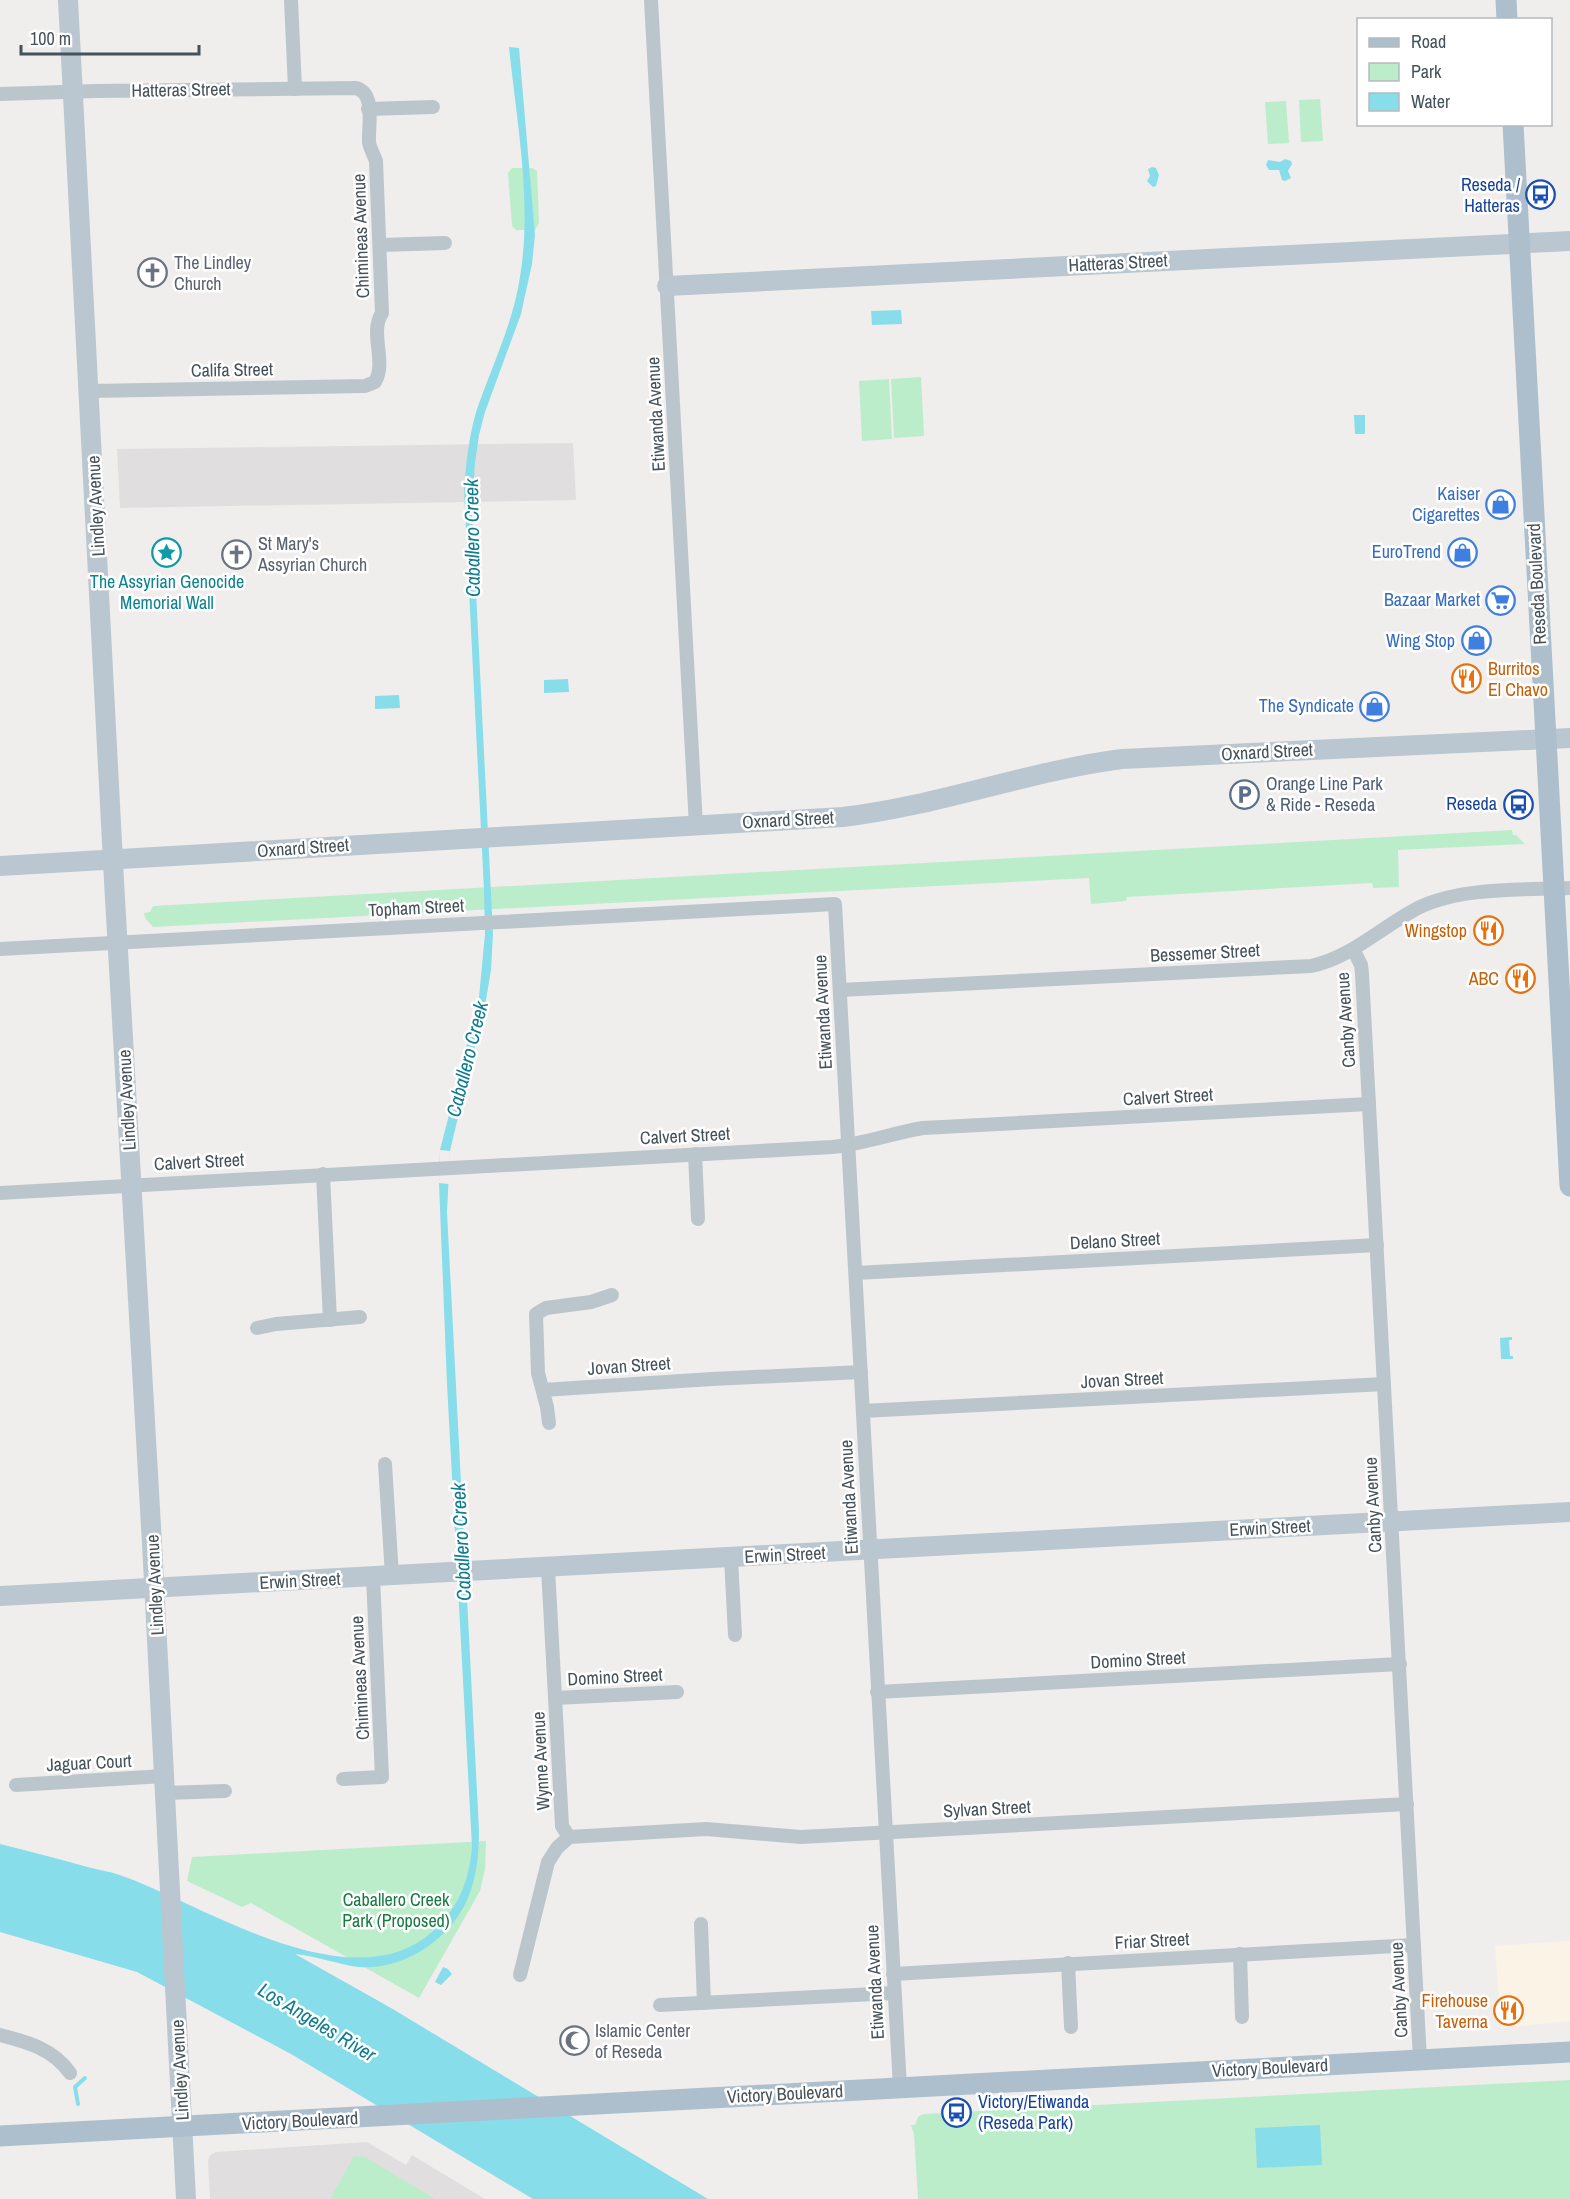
<svg xmlns="http://www.w3.org/2000/svg" width="1570" height="2199" font-family="'Archivo Narrow',sans-serif">
  <style>
    .commercial { fill: #fbf3e5 }
    .education { fill: #e1dedf }
    .green { fill: #bbedca }
    .water { fill: #88ddea }
    .pier { fill: #f0eded }
    .lines { fill: none; stroke-linecap: round; stroke-linejoin: round }
    .stream { stroke: #88ddea; stroke-width: 4 }
    .street { stroke: #bbc6cc; stroke-width: 14 }
    .secondary { stroke: #bac7d1; stroke-width: 20 }
    .primary { stroke: #adbfcc; stroke-width: 21 }
    .labels { text-anchor: middle; stroke-width: 5; stroke-linejoin: round; paint-order: stroke }
    .street-label { font-size: 18px; fill: #45525a; stroke: #fff }
    .transit-label { font-size: 18px; fill: #164399; stroke: #fff; text-anchor: end }
    .worship-label { font-size: 18px; fill: #5b616d; stroke: #fff; text-anchor: start }
    .shop-label { font-size: 18px; fill: #366cbe; stroke: #fff; text-anchor: end }
    .culture-label { font-size: 18px; fill: #0d838f; stroke: #fff }
    .food-label { font-size: 18px; fill: #c56008; stroke: #fff; text-anchor: end }
    .service-label { font-size: 18px; fill: #4e5e75; stroke: #fff; text-anchor: start }
    .park-label { font-size: 18px; fill: #187941; stroke: #fff }
    .water-label { font-size: 20px; font-style: italic; fill: #0e7d8e; stroke: #fff }
  </style>
  <rect width="100%" height="100%" fill="#f0eded"/>
  <polygon class="commercial" points="1570,1941 1570,2021 1501,2028 1495,1946"/>
  <g class="education">
    <polygon points="573,443 576,500 120,508 117,449"/>
    <polygon points="367,2142 406,2165 412,2155 485,2199 210,2199 208,2160 210,2155 216,2152"/>
  </g>
  <g class="green">
    <polygon points="1320,99 1323,141 1301,142 1299,100"/>
    <polygon points="1286,101 1289,143 1268,144 1265,102"/>
    <polygon points="512,168 532,168 537,171 539,223 535,230 516,230 512,226 508,173"/>
    <polygon points="921,377 924,436 894,438 891,379"/>
    <polygon points="889,379 892,439 862,441 859,381"/>
    <polygon points="1512,830 1513,835 1516,835 1525,844 1398,850 1399,887 1373,888 1372,883 1127,897 1126,901 1091,904 1089,878 153,927 145,918 144,913 150,912 153,906"/>
    <polygon points="486,1841 485,1869 480,1891 419,1998 251,1903 242,1907 187,1881 192,1857"/>
    <polygon points="1570,2080 1570,2199 918,2199 914,2134 911,2125 915,2125 918,2117 924,2114"/>
    <polygon points="354,2156 365,2157 435,2199 330,2199"/>
  </g>
  <g class="water">
    <path d="M509 47 519 48 535 235 532 264 521 314 485 412 479 435 475 463 472 510 493 934 491 970 486 1000 450 1151 447 1212 479 1830C479 1853 477 1876 468 1898 451 1939 403 1971 358 1967 337 1964 316 1956 295 1954L391 2008 708 2199H533L291 2054 137 1972 0 1932V1844C28 1851 56 1858 84 1866 98 1870 114 1872 128 1878 210 1909 354 2003 433 1931 459 1908 469 1880 472 1847L447 1384 439 1183 440 1150 479 997 485 934 484 890 464 490C466 463 469 435 477 409 491 369 510 329 518 288 534 209 517 126 509 47Z"/>
    <polygon points="1285,159 1291,161 1292,164 1288,171 1291,178 1285,181 1282,180 1279,170 1269,170 1266,165 1268,160 1280,162"/>
    <polygon points="1152,167 1156,168 1159,175 1156,186 1153,187 1147,181 1150,176 1148,169"/>
    <polygon points="901,310 902,324 872,325 871,311"/>
    <polygon points="1354,415 1365,415 1365,434 1355,434"/>
    <polygon points="568,679 569,692 544,693 544,680"/>
    <polygon points="399,695 400,708 375,709 375,696"/>
    <polygon points="1512,1337 1512,1340 1509,1340 1510,1356 1513,1356 1513,1359 1501,1359 1500,1338"/>
    <polygon points="443,1967 448,1969 452,1974 441,1985 435,1982"/>
    <polygon points="1320,2125 1322,2165 1257,2168 1255,2128"/>
  </g>
  <polygon class="pier" points="440,1150 450,1151 449,1184 439,1183"/>
  <g class="lines">
    <polyline class="stream" points="78,2104 75,2087 85,2078"/>
    <g class="street">
      <polyline points="291,0 295,89"/>
      <polyline points="651,0 696,826"/>
      <path d="M0 94 96 91 356 88C376 93 368 126 369 142 370 149 374 155 376 161L382 313C369 333 387 361 375 382L365 386 90 391"/>
      <polyline points="368,109 433,107"/>
      <polyline points="380,245 445,243"/>
      <polyline points="0,949 835,904 900,2088"/>
      <polyline points="1353,949 1361,965 1362,974 1420,2060"/>
      <path d="M840 990 1311 966C1353 957 1382 926 1420 907 1462 887 1524 890 1570 888"/>
      <polyline points="695,1154 698,1219"/>
      <polyline points="323,1174 330,1320"/>
      <path d="M0 1193 832 1147C863 1144 893 1133 923 1128L1369 1104"/>
      <polyline points="856,1273 1377,1245"/>
      <polyline points="257,1328 276,1324 360,1317"/>
      <polyline points="543,1390 712,1379 861,1372"/>
      <polyline points="863,1411 1384,1384"/>
      <polyline points="549,1423 547,1407 538,1373 536,1314 546,1308 591,1302 612,1295"/>
      <polyline points="385,1464 392,1576"/>
      <polyline points="731,1558 735,1635"/>
      <polyline points="548,1568 562,1826 569,1837"/>
      <polyline points="877,1692 1400,1664"/>
      <polyline points="555,1698 677,1692"/>
      <polyline points="343,1779 382,1777 373,1577"/>
      <polyline points="16,1785 164,1776"/>
      <polyline points="165,1793 225,1791"/>
      <polyline points="569,1837 706,1829 801,1837 1407,1804"/>
      <polyline points="701,1924 704,2003"/>
      <polyline points="1240,1954 1242,2017"/>
      <polyline points="1068,1963 1071,2027"/>
      <polyline points="893,1974 1414,1945"/>
      <polyline points="520,1975 548,1862 557,1848 569,1837"/>
      <polyline points="660,2005 894,1993"/>
      <path d="M0 2035C28 2042 53 2049 70 2073"/>
    </g>
    <g class="secondary">
      <polyline points="68,0 114,881 152,1544 186,2199"/>
      <polyline points="667,286 1570,241"/>
      <path d="M0 866 843 817C938 806 1028 771 1122 759L1570 738"/>
      <polyline points="0,1596 1570,1512"/>
    </g>
    <g class="primary">
      <polyline points="1506,0 1507,20"/>
      <polyline points="1513,124 1570,1186"/>
      <polyline points="0,2136 1570,2052"/>
    </g>
  </g>
  <defs>
    <symbol id="bus-ring" viewBox="-11 -11 22 22"><circle r="9.5" fill="#fff" stroke="#1a4fb4" stroke-width="1.5"/><path d="M-5-6H5V4H4V6H2V4H-2V6H-4V4H-5ZM-3.5-4V0h7V-4ZM-3.5 1.2v1.5H-2V1.2ZM2 1.2v1.5H3.5V1.2Z" fill="#1a4fb4"/></symbol>
    <symbol id="church-ring" viewBox="-11 -11 22 22"><circle r="9.5" fill="#fff" stroke="#6b7280" stroke-width="1.5"/><path d="M-1.2-6h2.4v3.5h3.3v2.4h-3.3V6h-2.4V-.1h-3.3v-2.4h3.3Z" fill="#6b7280"/></symbol>
    <symbol id="shop-ring" viewBox="-11 -11 22 22"><circle r="9.5" fill="#fff" stroke="#3f7fe0" stroke-width="1.5"/><path d="M-5-2.5h2.3a2.7 3.5 0 0 1 5.4 0H5L5.5 6h-11ZM-1.5-2.5h3a1.5 2.3 0 0 0-3 0Z" fill="#3f7fe0"/></symbol>
    <symbol id="sight-ring" viewBox="-11 -11 22 22"><circle r="9.5" fill="#fff" stroke="#0f9aa8" stroke-width="1.5"/><path d="M0-6L1.8-2.2L6-1.7L2.9 1.2L3.7 5.4L0 3.3L-3.7 5.4L-2.9 1.2L-6-1.7L-1.8-2.2Z" fill="#0f9aa8"/></symbol>
    <symbol id="supermarket-ring" viewBox="-11 -11 22 22"><circle r="9.5" fill="#fff" stroke="#3f7fe0" stroke-width="1.5"/><path d="M-6-5.5h2.5l.6 2H6L4.5 2H-2.5L-4.4-4H-6ZM-1.5 3.2a1.3 1.3 0 1 0 .1 0ZM3 3.2a1.3 1.3 0 1 0 .1 0Z" fill="#3f7fe0"/></symbol>
    <symbol id="restaurant-ring" viewBox="-11 -11 22 22"><circle r="9.5" fill="#fff" stroke="#e8710a" stroke-width="1.5"/><path d="M-5-6h1v4h1v-4h1v4h1v-4h1v5L-1.5 .5V6h-2V.5L-5-1ZM5-6V6H3V1.5H1.5Q1.5-4 5-6Z" fill="#e8710a"/></symbol>
    <symbol id="parking-ring" viewBox="-11 -11 22 22"><circle r="9.5" fill="#fff" stroke="#5c6f8a" stroke-width="1.5"/><path d="M-3.5-5.5H1a3.5 3.5 0 0 1 0 7H-1V5.5H-3.5ZM-1-3.4V-.6H.8a1.4 1.4 0 0 0 0-2.8Z" fill="#5c6f8a"/></symbol>
    <symbol id="mosque-ring" viewBox="-11 -11 22 22"><circle r="9.5" fill="#fff" stroke="#6b7280" stroke-width="1.5"/><path d="M3.5-4.9A6 6 0 1 0 3.5 4.9A5 5 0 1 1 3.5-4.9Z" fill="#6b7280"/></symbol>
  </defs>
  <g fill-rule="evenodd">
    <use href="#bus-ring" x="1524" y="178" width="33" height="33"/>
    <use href="#church-ring" x="136" y="256" width="33" height="33"/>
    <use href="#shop-ring" x="1484" y="488" width="33" height="33"/>
    <use href="#shop-ring" x="1446" y="536" width="33" height="33"/>
    <use href="#sight-ring" x="150" y="536" width="33" height="33"/>
    <use href="#church-ring" x="220" y="538" width="33" height="33"/>
    <use href="#supermarket-ring" x="1484" y="584" width="33" height="33"/>
    <use href="#shop-ring" x="1460" y="624" width="33" height="33"/>
    <use href="#restaurant-ring" x="1450" y="662" width="33" height="33"/>
    <use href="#shop-ring" x="1358" y="690" width="33" height="33"/>
    <use href="#parking-ring" x="1228" y="778" width="33" height="33"/>
    <use href="#bus-ring" x="1502" y="788" width="33" height="33"/>
    <use href="#restaurant-ring" x="1472" y="914" width="33" height="33"/>
    <use href="#restaurant-ring" x="1504" y="962" width="33" height="33"/>
    <use href="#restaurant-ring" x="1492" y="1994" width="33" height="33"/>
    <use href="#mosque-ring" x="558" y="2024" width="33" height="33"/>
    <use href="#bus-ring" x="940" y="2096" width="33" height="33"/>
  </g>
  <g class="labels">
    <g class="street-label">
      <text transform="translate(181 90) rotate(-1)" y="6">Hatteras Street</text>
      <text transform="translate(361 236) rotate(-92)" y="6">Chimineas Avenue</text>
      <text transform="translate(1118 263) rotate(-3)" y="6">Hatteras Street</text>
      <text transform="translate(232 370) rotate(-1)" y="6">Califa Street</text>
      <text transform="translate(656 414) rotate(-93)" y="6">Etiwanda Avenue</text>
      <text transform="translate(96 506) rotate(-93)" y="6">Lindley Avenue</text>
      <text transform="translate(1537 584) rotate(-93)" y="6">Reseda Boulevard</text>
      <text transform="translate(1267 752) rotate(-3)" y="6">Oxnard Street</text>
      <text transform="translate(788 820) rotate(-3)" y="6">Oxnard Street</text>
      <text transform="translate(303 848) rotate(-4)" y="6">Oxnard Street</text>
      <text transform="translate(416 908) rotate(-3)" y="6">Topham Street</text>
      <text transform="translate(1205 953) rotate(-3)" y="6">Bessemer Street</text>
      <text transform="translate(823 1012) rotate(-93)" y="6">Etiwanda Avenue</text>
      <text transform="translate(1346 1020) rotate(-94)" y="6">Canby Avenue</text>
      <text transform="translate(1168 1097) rotate(-3)" y="6">Calvert Street</text>
      <text transform="translate(127 1100) rotate(-93)" y="6">Lindley Avenue</text>
      <text transform="translate(685 1136) rotate(-3)" y="6">Calvert Street</text>
      <text transform="translate(199 1162) rotate(-3)" y="6">Calvert Street</text>
      <text transform="translate(1115 1241) rotate(-3)" y="6">Delano Street</text>
      <text transform="translate(629 1366) rotate(-4)" y="6">Jovan Street</text>
      <text transform="translate(1122 1380) rotate(-3)" y="6">Jovan Street</text>
      <text transform="translate(849 1497) rotate(-93)" y="6">Etiwanda Avenue</text>
      <text transform="translate(1373 1505) rotate(-93)" y="6">Canby Avenue</text>
      <text transform="translate(1270 1528) rotate(-3)" y="6">Erwin Street</text>
      <text transform="translate(785 1555) rotate(-3)" y="6">Erwin Street</text>
      <text transform="translate(300 1581) rotate(-3)" y="6">Erwin Street</text>
      <text transform="translate(155 1585) rotate(-93)" y="6">Lindley Avenue</text>
      <text transform="translate(1138 1660) rotate(-3)" y="6">Domino Street</text>
      <text transform="translate(615 1677) rotate(-3)" y="6">Domino Street</text>
      <text transform="translate(360 1678) rotate(-93)" y="6">Chimineas Avenue</text>
      <text transform="translate(541 1761) rotate(-93)" y="6">Wynne Avenue</text>
      <text transform="translate(89 1763) rotate(-3)" y="6">Jaguar Court</text>
      <text transform="translate(987 1809) rotate(-3)" y="6">Sylvan Street</text>
      <text transform="translate(1152 1941) rotate(-3)" y="6">Friar Street</text>
      <text transform="translate(875 1982) rotate(-93)" y="6">Etiwanda Avenue</text>
      <text transform="translate(1399 1990) rotate(-93)" y="6">Canby Avenue</text>
      <text transform="translate(1270 2068) rotate(-3)" y="6">Victory Boulevard</text>
      <text transform="translate(180 2070) rotate(-93)" y="6">Lindley Avenue</text>
      <text transform="translate(785 2094) rotate(-3)" y="6">Victory Boulevard</text>
      <text transform="translate(300 2121) rotate(-3)" y="6">Victory Boulevard</text>
    </g>
    <g class="transit-label">
      <text x="1520" y="191">Reseda /<tspan x="1520" dy="21">Hatteras</tspan></text>
      <text x="1497" y="810">Reseda</text>
      <text x="978" y="2108" text-anchor="start">Victory/Etiwanda<tspan x="978" dy="21">(Reseda Park)</tspan></text>
    </g>
    <g class="worship-label">
      <text x="174" y="269">The Lindley<tspan x="174" dy="21">Church</tspan></text>
      <text x="258" y="550">St Mary's<tspan x="258" dy="21">Assyrian Church</tspan></text>
      <text x="595" y="2037">Islamic Center<tspan x="595" dy="21">of Reseda</tspan></text>
    </g>
    <g class="shop-label">
      <text x="1480" y="500">Kaiser<tspan x="1480" dy="21">Cigarettes</tspan></text>
      <text x="1441" y="558">EuroTrend</text>
      <text x="1480" y="606">Bazaar Market</text>
      <text x="1455" y="647">Wing Stop</text>
      <text x="1354" y="712">The Syndicate</text>
    </g>
    <g class="culture-label">
      <text x="167" y="588">The Assyrian Genocide<tspan x="167" dy="21">Memorial Wall</tspan></text>
    </g>
    <g class="food-label">
      <text x="1488" y="675" text-anchor="start">Burritos<tspan x="1488" dy="21">El Chavo</tspan></text>
      <text x="1467" y="937">Wingstop</text>
      <text x="1499" y="985">ABC</text>
      <text x="1488" y="2007">Firehouse<tspan x="1488" dy="21">Taverna</tspan></text>
    </g>
    <g class="service-label">
      <text x="1266" y="790">Orange Line Park<tspan x="1266" dy="21">&amp; Ride - Reseda</tspan></text>
    </g>
    <g class="park-label">
      <text x="396" y="1906">Caballero Creek<tspan x="396" dy="21">Park (Proposed)</tspan></text>
    </g>
    <g class="water-label">
      <text transform="translate(472 538) rotate(-91)" y="7">Caballero Creek</text>
      <text transform="translate(467 1059) rotate(-76)" y="7">Caballero Creek</text>
      <text transform="translate(461 1542) rotate(-93)" y="7">Caballero Creek</text>
      <text transform="translate(317 2022) rotate(31)" y="7">Los Angeles River</text>
    </g>
  </g>
  <rect x="1357" y="18" width="195" height="108" fill="#ffffff" stroke="#b5babd" stroke-width="1.5"/>
  <rect x="1369" y="38" width="30" height="9" fill="#adbfcc" stroke="#b5babd" stroke-width="1.5"/>
  <text x="1411" y="48" font-size="18" fill="#45525a">Road</text>
  <rect x="1369" y="63" width="30" height="18" fill="#bbedca" stroke="#b5babd" stroke-width="1.5"/>
  <text x="1411" y="78" font-size="18" fill="#45525a">Park</text>
  <rect x="1369" y="93" width="30" height="18" fill="#88ddea" stroke="#b5babd" stroke-width="1.5"/>
  <text x="1411" y="108" font-size="18" fill="#45525a">Water</text>
  <path d="M21 45v9h178v-9" fill="none" stroke="#45525a" stroke-width="3"/>
  <text x="30" y="45" font-size="18" fill="#45525a" stroke="#ffffff" stroke-width="4.5" paint-order="stroke">100 m</text>
</svg>
